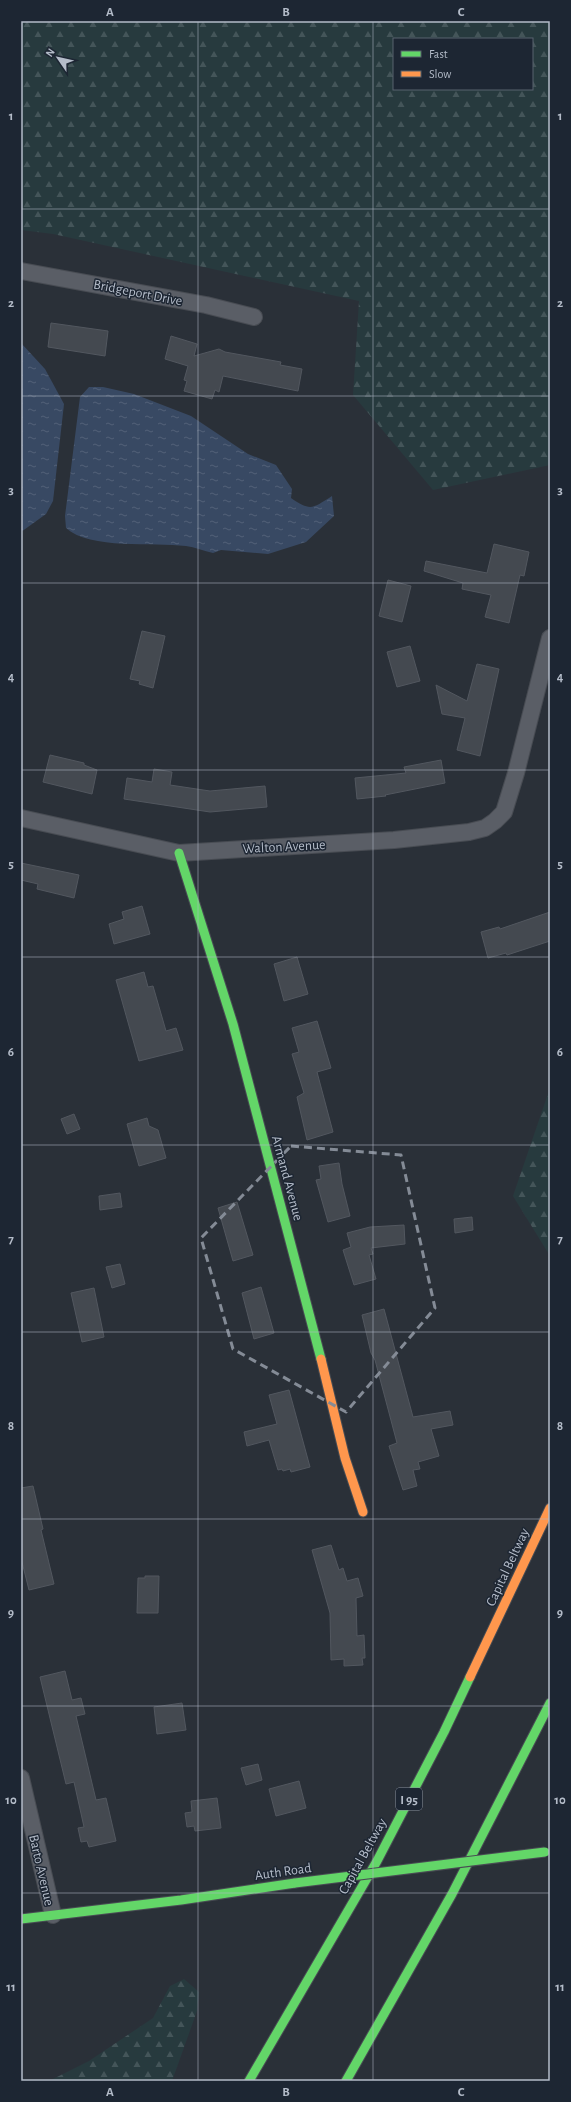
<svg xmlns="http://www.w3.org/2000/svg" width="571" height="2102" font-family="'Alegreya Sans',sans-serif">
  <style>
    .forest { fill: url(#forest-firs); fill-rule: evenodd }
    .water { fill: url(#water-ripples) }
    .building { fill: #444950; stroke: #52575f }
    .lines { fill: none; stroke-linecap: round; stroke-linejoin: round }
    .street-casing { stroke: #484c53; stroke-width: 18 }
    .fast-casing { stroke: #484c53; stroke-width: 11 }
    .slow-casing { stroke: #484c53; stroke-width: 11 }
    .street { stroke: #5a5e66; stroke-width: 16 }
    .fast { stroke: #63d668; stroke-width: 9 }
    .slow { stroke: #ff974d; stroke-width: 9 }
    .fast-bridge-casing { stroke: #484c53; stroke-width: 11; stroke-linecap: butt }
    .fast-bridge { stroke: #63d668; stroke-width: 9 }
    .marked { fill: none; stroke: #848b96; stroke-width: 3; stroke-dasharray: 8 5; stroke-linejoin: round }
    .grid { fill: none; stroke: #b4bcc9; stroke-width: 1; stroke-opacity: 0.55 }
    .labels { text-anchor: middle; stroke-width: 3; stroke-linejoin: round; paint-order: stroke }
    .shield { fill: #1d2633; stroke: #878f9c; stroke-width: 1 }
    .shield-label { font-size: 13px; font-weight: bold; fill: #b4bcc9 }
    .street-label { font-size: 14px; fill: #b4bcc9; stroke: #1d2633 }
    .neatline { fill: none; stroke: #b4bcc9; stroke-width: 1.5 }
    .grid-label { font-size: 13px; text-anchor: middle; font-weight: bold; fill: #b4bcc9 }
  </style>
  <defs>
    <pattern id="forest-firs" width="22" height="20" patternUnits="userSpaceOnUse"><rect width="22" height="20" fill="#273a3e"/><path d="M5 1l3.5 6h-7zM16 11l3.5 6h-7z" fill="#445559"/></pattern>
    <pattern id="water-ripples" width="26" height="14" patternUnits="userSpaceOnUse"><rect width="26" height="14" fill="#384963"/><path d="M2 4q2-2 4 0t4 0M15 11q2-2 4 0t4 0" fill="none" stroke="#526178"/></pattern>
  </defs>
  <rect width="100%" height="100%" fill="#2a3038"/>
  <g class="forest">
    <path d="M21 21H550V465L433 490 353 395 359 301 53 234 21 230ZM394 39H532V89H394Z"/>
    <polygon points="550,1088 550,1256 513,1196"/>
    <polygon points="184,1979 199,1992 197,2011 172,2081 49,2081 89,2061 153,2018 170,1986"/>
  </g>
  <g class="water">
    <polygon points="21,343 45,369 64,404 53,501 46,514 21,532"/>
    <path d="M89 387H103L134 394 191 416 248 454 276 465 292 489 291 498C311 512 313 508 332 496L334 516 306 542 268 554 221 550 213 553C204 551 195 547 186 546 154 542 90 550 66 528L65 516 80 397Z"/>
  </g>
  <g class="building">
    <polygon points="51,323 108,331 105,356 48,347"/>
    <polygon points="171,336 197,344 194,356 219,349 225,352 281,362 280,365 302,369 298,391 223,376 219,392 215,390 212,399 184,391 187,381 184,380 188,366 165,359"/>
    <polygon points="494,544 529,552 524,576 520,575 509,623 485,617 491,595 462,589 463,583 424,571 426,561 487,573"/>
    <polygon points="388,580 411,586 402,622 379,616"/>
    <polygon points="142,631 165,636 153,688 139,684 140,681 130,679"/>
    <polygon points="410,646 420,681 397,687 387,652"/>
    <polygon points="477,664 499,669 480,756 457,750 465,718 442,714 436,685 467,701"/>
    <polygon points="50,755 84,763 84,765 97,770 92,794 43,782"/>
    <polygon points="441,760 445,783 385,795 386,796 357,799 355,778 406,773 404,767"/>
    <polygon points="154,769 172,772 170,785 210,791 265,786 267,807 210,812 124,799 127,778 152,782"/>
    <polygon points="21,863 79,875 74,898 37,889 38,884 21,880"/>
    <polygon points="142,906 150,934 114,944 109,924 124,919 122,912"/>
    <polygon points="550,912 550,941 507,955 506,953 488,958 481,932 499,927 500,929"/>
    <polygon points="297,957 308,994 284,1001 274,964"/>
    <polygon points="144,972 148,987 153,986 166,1031 176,1028 183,1050 139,1061 116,980"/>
    <polygon points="317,1021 331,1068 317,1072 333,1132 307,1140 297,1097 304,1093 292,1054 299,1052 292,1028"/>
    <polygon points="74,1114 80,1129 67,1134 61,1119"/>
    <polygon points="147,1118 149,1126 158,1130 166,1158 139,1166 127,1124"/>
    <polygon points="339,1163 342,1184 350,1216 328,1222 316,1180 321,1179 319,1166"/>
    <polygon points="120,1193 122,1207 100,1210 99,1196"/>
    <polygon points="237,1202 253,1255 233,1261 218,1208"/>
    <polygon points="472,1217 473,1230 455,1233 454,1219"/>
    <polygon points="404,1225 405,1244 371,1248 373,1254 369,1255 376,1279 354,1285 343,1250 351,1247 347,1233 370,1227"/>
    <polygon points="120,1264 125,1284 112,1288 106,1267"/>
    <polygon points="261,1287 274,1333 254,1339 242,1293"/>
    <polygon points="94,1288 104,1337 82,1342 71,1293"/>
    <polygon points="384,1309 413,1417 450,1411 453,1425 431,1429 439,1456 418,1462 420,1469 413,1470 417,1486 403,1490 389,1446 397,1443 375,1360 371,1353 362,1315"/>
    <polygon points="289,1390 310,1467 291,1472 290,1469 283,1471 282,1469 278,1470 269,1440 247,1446 244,1432 277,1424 269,1395"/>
    <polygon points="33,1486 43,1529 41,1530 54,1584 29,1590 21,1558 21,1488"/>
    <polygon points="331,1545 339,1570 343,1568 347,1581 358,1578 363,1596 356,1598 357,1636 364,1635 365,1658 362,1658 363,1665 344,1666 344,1659 331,1660 330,1613 312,1550"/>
    <polygon points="145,1576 159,1576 158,1613 137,1613 138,1578 145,1578"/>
    <polygon points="65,1671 72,1700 81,1698 85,1714 76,1716 96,1800 106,1798 116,1841 89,1847 87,1841 81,1842 78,1828 84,1827 74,1782 66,1784 40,1677"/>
    <polygon points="182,1703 186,1730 157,1734 154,1707"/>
    <polygon points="258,1764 262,1780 246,1785 241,1768"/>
    <polygon points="299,1781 306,1808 276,1816 269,1789"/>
    <polygon points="217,1798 221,1828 195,1831 194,1826 187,1827 185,1813 192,1812 191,1801"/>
  </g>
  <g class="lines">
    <defs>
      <g id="street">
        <polyline points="21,271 206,305 254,317"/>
        <polyline points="21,818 179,853 394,840 469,832 485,828 495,821 504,812 516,773 550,638"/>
        <polyline points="21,1778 53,1915"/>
      </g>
      <g id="fast">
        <polyline points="179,853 233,1024 321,1359"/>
        <polyline points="21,1919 181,1900 295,1883"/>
        <polyline points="249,2081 377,1861 444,1732 470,1677"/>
        <polyline points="346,2081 452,1894 550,1703"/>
      </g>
      <g id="slow">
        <polyline points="321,1359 345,1458 363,1512"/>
        <polyline points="470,1677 550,1508"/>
      </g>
    </defs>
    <use href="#street" class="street-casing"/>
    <use href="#fast" class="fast-casing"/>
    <use href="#slow" class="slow-casing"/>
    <use href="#street" class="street"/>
    <use href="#fast" class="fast"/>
    <use href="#slow" class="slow"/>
    <defs>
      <polyline id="fast-bridge" points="295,1883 545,1852"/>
    </defs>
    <use href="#fast-bridge" class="fast-bridge-casing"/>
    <use href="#fast-bridge" class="fast-bridge"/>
  </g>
  <path class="marked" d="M291 1146 401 1155 435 1308 346 1412 233 1349 201 1238Z"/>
  <path class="grid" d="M198 21V2081M373 21V2081M21 209H550M21 396H550M21 583H550M21 770H550M21 957H550M21 1145H550M21 1332H550M21 1519H550M21 1706H550M21 1893H550"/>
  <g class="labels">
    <rect class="shield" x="396" y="1788" width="26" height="22" rx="3"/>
    <g class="shield-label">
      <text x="409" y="1804">I 95</text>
    </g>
    <g class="street-label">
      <text transform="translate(138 292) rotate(11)" y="5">Bridgeport Drive</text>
      <text transform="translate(284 846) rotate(-3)" y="5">Walton Avenue</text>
      <text transform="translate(288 1178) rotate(75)" y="5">Armand Avenue</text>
      <text transform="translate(507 1567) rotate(-65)" y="5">Capital Beltway</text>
      <text transform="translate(362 1856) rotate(-61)" y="5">Capital Beltway</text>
      <text transform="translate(42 1870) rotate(77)" y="5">Barto Avenue</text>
      <text transform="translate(283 1871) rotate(-8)" y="5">Auth Road</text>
    </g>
  </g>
  <rect width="571" height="2102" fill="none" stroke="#1d2633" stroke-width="44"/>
  <rect x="393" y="38" width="140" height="52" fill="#1d2633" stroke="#59626f"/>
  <rect x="401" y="51" width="20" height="6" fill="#63d668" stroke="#59626f"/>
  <text x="429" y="58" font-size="12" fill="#b4bcc9">Fast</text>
  <rect x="401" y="71" width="20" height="6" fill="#ff974d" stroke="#59626f"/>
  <text x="429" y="78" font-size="12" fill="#b4bcc9">Slow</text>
  <g transform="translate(58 58) rotate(304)" stroke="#1d2633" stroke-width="3" paint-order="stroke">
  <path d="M0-3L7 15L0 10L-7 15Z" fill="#b4bcc9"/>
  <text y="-6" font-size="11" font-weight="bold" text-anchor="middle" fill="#b4bcc9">N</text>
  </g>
  <rect x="22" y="22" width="527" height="2058" class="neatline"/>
  <g class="grid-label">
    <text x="110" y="16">A</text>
    <text x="286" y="16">B</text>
    <text x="461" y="16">C</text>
    <text x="11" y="120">1</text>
    <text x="560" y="120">1</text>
    <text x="11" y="307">2</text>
    <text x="560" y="307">2</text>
    <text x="11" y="494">3</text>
    <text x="560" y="494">3</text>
    <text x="11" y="681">4</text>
    <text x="560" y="681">4</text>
    <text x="11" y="868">5</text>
    <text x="560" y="868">5</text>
    <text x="11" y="1056">6</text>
    <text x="560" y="1056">6</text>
    <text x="11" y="1243">7</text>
    <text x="560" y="1243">7</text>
    <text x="11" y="1430">8</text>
    <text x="560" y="1430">8</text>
    <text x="11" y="1617">9</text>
    <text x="560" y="1617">9</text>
    <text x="11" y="1804">10</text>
    <text x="560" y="1804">10</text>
    <text x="11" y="1991">11</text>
    <text x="560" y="1991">11</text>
    <text x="110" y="2096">A</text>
    <text x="286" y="2096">B</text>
    <text x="461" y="2096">C</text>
  </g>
</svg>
